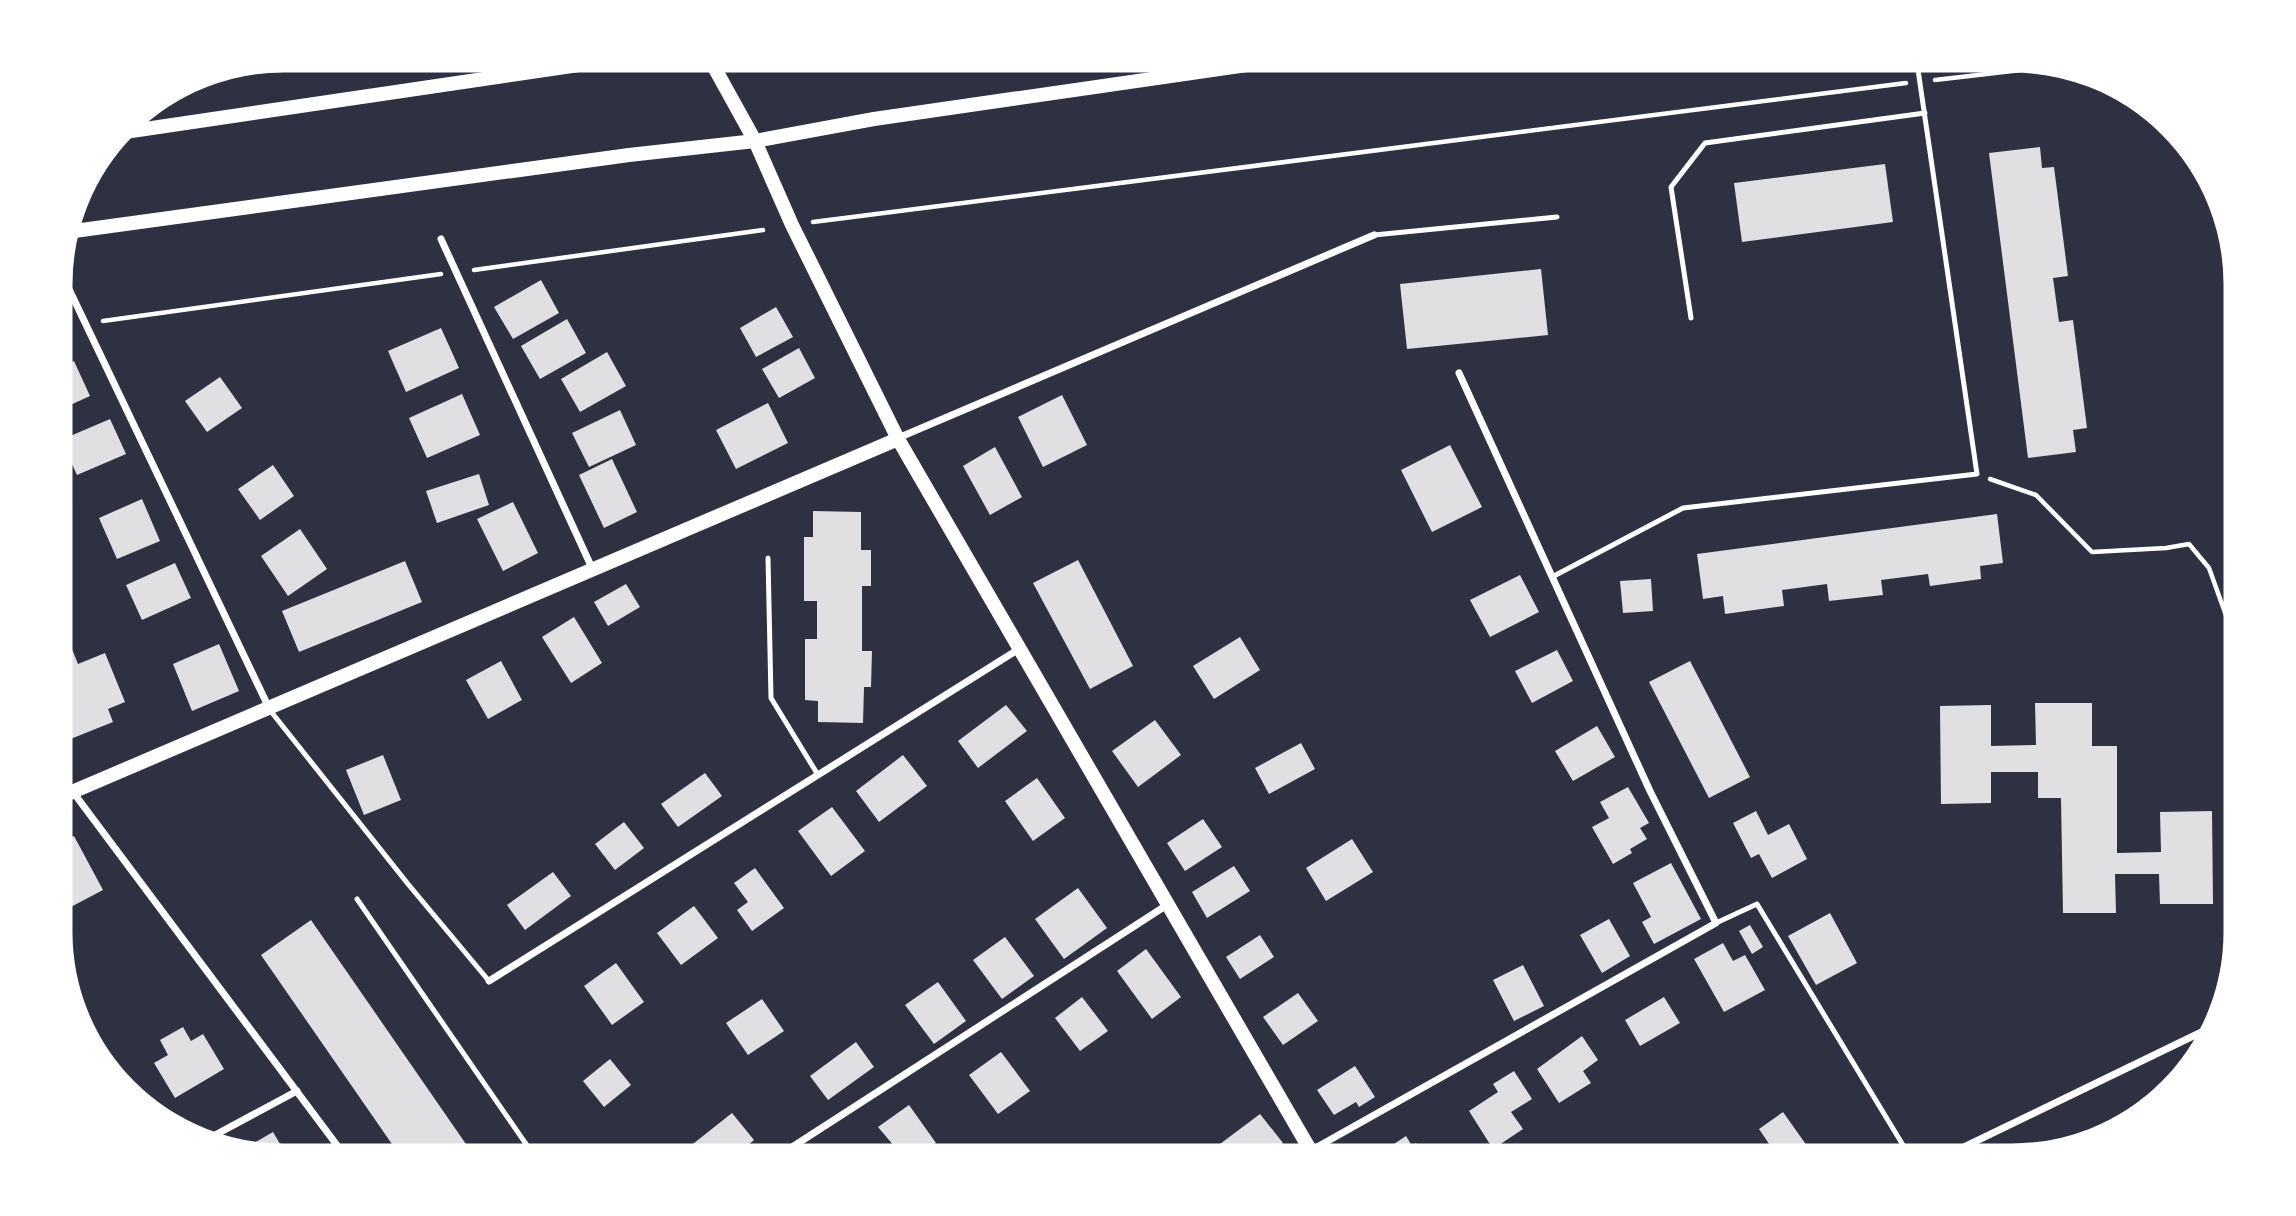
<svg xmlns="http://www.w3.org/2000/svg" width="2296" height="1216" font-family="'Libre Baskerville',serif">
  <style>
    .building { fill: #e0e0e3 }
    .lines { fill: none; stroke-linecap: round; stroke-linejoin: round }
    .path { stroke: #fff; stroke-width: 4.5 }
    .service { stroke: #fff; stroke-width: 5 }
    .minor { stroke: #fff; stroke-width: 7 }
    .secondary { stroke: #fff; stroke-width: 14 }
    .rim { fill: none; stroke: #fff; stroke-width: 9 }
  </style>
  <rect width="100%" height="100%" fill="#2d3142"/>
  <g class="building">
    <polygon points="2040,147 2042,168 2054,167 2068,276 2053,278 2059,322 2073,320 2087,428 2073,430 2076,452 2028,458 1989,153"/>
    <polygon points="1885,164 1893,222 1742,242 1734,183"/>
    <polygon points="1541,269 1548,335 1407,349 1400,284"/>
    <polygon points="541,280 559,313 513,339 494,307"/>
    <polygon points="776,307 793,337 756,357 740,328"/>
    <polygon points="567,319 586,353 540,379 521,346"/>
    <polygon points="441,328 459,368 406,392 388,351"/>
    <polygon points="799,348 815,378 779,398 762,369"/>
    <polygon points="607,352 626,386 580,412 561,379"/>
    <polygon points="74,361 90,396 57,411 57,369"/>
    <polygon points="220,377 242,408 207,432 185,401"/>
    <polygon points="462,394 480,435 427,458 409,418"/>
    <polygon points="1062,395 1087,445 1043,467 1018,417"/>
    <polygon points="768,403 788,443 736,469 716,430"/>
    <polygon points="620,410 636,445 589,467 572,433"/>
    <polygon points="110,419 126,454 77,475 61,440"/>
    <polygon points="1450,445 1482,507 1432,532 1401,470"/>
    <polygon points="995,447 1022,497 990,515 963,466"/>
    <polygon points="612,459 637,512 604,528 579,475"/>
    <polygon points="273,465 294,496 260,520 238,489"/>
    <polygon points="479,474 489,505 437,523 426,491"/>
    <polygon points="142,499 160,541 117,559 99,518"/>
    <polygon points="513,502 538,553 503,571 477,519"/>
    <polygon points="813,511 861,512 861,550 871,550 871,586 862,586 862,651 872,651 871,687 864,687 863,723 818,722 818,701 805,700 805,639 817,639 817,601 804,601 804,537 813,537"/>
    <polygon points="1997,514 2003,563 1980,566 1981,579 1930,586 1928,574 1881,580 1883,595 1829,601 1827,584 1782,590 1784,606 1725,614 1723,596 1703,599 1697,554"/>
    <polygon points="300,529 327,569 288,596 261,556"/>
    <polygon points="1078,560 1133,666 1090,689 1033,583"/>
    <polygon points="405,561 422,602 299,652 282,611"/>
    <polygon points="175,563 191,598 142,620 126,585"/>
    <polygon points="1520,575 1539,612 1490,637 1470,600"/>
    <polygon points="1651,579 1653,611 1623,613 1620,581"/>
    <polygon points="626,584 640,607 608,626 594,602"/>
    <polygon points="574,617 602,663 571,683 542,637"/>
    <polygon points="65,632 78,664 105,653 125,702 108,709 113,722 68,740 57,716 57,635"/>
    <polygon points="1240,637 1260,670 1214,699 1193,666"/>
    <polygon points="219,644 239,691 192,711 173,664"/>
    <polygon points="1557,650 1573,681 1532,703 1515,671"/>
    <polygon points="501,661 522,700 488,719 466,680"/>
    <polygon points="1690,661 1750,777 1709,798 1649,682"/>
    <polygon points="2035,703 2092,703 2092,746 2117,746 2117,853 2161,852 2160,812 2212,811 2213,904 2160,904 2159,874 2115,874 2116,913 2063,913 2061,798 2038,798 2038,772 1991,772 1991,803 1941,804 1940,706 1991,705 1991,746 2036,745"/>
    <polygon points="1006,705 1027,731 978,768 958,741"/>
    <polygon points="1155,720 1181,755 1138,787 1112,751"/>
    <polygon points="1597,726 1615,757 1573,781 1555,751"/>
    <polygon points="1301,743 1315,769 1269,794 1255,768"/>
    <polygon points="383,755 401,800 364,815 346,770"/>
    <polygon points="903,755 927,786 879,822 856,791"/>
    <polygon points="705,773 722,796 678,827 661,804"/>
    <polygon points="1037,778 1065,818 1033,841 1005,801"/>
    <polygon points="1628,787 1649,823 1640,828 1647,839 1630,849 1632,853 1613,864 1592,827 1609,818 1600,802"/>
    <polygon points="832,807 865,851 831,876 798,831"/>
    <polygon points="1756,811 1768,835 1789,824 1807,859 1772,878 1759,854 1751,858 1733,823"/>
    <polygon points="1203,819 1222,847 1185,871 1167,843"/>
    <polygon points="624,822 644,848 615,870 595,844"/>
    <polygon points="74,836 103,890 65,910 62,906 58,908 58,844"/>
    <polygon points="1352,839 1373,872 1326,901 1306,868"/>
    <polygon points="1671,863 1701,919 1654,944 1642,922 1651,917 1633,883"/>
    <polygon points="1234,866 1250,891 1207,918 1192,892"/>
    <polygon points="755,868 784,908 752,931 737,910 748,902 734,883"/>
    <polygon points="553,872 571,896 525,930 507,905"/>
    <polygon points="1078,888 1107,928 1064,959 1035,919"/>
    <polygon points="694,906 718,938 681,965 657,933"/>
    <polygon points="1830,913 1857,963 1816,985 1788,936"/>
    <polygon points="1609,919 1630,956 1602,973 1580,935"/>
    <polygon points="311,920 477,1160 403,1160 261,955"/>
    <polygon points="1750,925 1763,947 1752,954 1739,931"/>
    <polygon points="1260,935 1274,957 1240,979 1226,957"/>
    <polygon points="1005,937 1034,976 1002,999 973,960"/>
    <polygon points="1723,943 1733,961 1745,955 1765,990 1724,1012 1694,959"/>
    <polygon points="1146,949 1181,997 1152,1019 1117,971"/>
    <polygon points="616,963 644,1002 612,1025 584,986"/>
    <polygon points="1523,965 1544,1006 1514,1021 1493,980"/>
    <polygon points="938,982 966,1021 934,1044 905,1005"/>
    <polygon points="1298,993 1318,1021 1283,1045 1263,1017"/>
    <polygon points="1082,997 1108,1031 1080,1051 1055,1018"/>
    <polygon points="1664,997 1680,1023 1640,1046 1625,1020"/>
    <polygon points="762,999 784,1031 748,1055 726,1023"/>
    <polygon points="183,1027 191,1041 203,1034 224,1069 175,1098 154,1063 168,1055 160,1040"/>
    <polygon points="1582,1036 1598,1060 1583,1071 1591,1083 1559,1103 1537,1069"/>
    <polygon points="856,1042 874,1067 828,1100 810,1076"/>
    <polygon points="1001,1052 1030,1091 998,1114 969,1075"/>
    <polygon points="610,1059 631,1085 604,1107 583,1081"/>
    <polygon points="1355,1066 1375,1097 1359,1107 1356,1102 1334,1115 1317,1090"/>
    <polygon points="1514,1071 1532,1099 1511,1112 1523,1129 1493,1149 1469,1111 1498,1092 1493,1084"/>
    <polygon points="909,1105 936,1143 911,1160 906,1160 878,1127"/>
    <polygon points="1783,1112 1817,1160 1780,1160 1759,1129"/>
    <polygon points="732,1113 754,1140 730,1160 683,1160 679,1155"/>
    <polygon points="1260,1114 1283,1143 1261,1160 1214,1160 1208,1153"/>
    <polygon points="273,1132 286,1154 297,1148 303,1160 284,1160 242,1150"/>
    <polygon points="1406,1136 1412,1146 1416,1143 1422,1152 1414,1157 1416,1160 1370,1160"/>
    <polygon points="625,1144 636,1160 602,1160"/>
    <polygon points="830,1151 836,1160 817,1160"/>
  </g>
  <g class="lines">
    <g class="path">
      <polyline points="1935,80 2056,66"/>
      <polyline points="813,222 1906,83"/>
      <polyline points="474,270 763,230"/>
      <polyline points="103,321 441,274"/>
      <polyline points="57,328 70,326"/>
      <polyline points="1990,479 2036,495 2092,552 2166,548 2189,544 2209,568 2232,632 2239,639"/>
    </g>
    <g class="service">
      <polyline points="1374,235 1557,217"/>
      <polyline points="1691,318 1671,187 1705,143 1925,113"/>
      <polyline points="768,558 771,698 818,775"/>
      <polyline points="1552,577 1683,508 1977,474 1916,56"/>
      <polyline points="269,709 408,884 489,981"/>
      <polyline points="357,899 537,1160"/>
      <polyline points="1716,923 1757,904 1912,1160"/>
    </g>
    <g class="minor">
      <polyline points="441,239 592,568"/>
      <polyline points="68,287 269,708"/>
      <polyline points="898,438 1374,235"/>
      <polyline points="73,792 348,1160"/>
      <polyline points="489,981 1019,649"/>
      <polyline points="204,1141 297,1091"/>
      <polyline points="772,1160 1167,905"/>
      <polyline points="1294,1160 1716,923 1650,791 1459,373"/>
      <polyline points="1937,1160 2218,1024"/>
    </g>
    <g class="secondary">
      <polyline points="708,56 755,141 792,225 898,439 1316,1160"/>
      <polyline points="118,133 640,56"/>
      <polyline points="67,232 629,155 755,141 874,119 1310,56"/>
      <polyline points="58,798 898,439"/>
    </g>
  </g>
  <path d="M0 0H2296V1216H0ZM284 68H2012A216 216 0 0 1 2228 284V932A216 216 0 0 1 2012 1148H284A216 216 0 0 1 68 932V284A216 216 0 0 1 284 68Z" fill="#fff" fill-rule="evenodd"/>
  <path class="rim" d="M284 68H2012A216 216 0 0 1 2228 284V932A216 216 0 0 1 2012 1148H284A216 216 0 0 1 68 932V284A216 216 0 0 1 284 68Z"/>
</svg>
